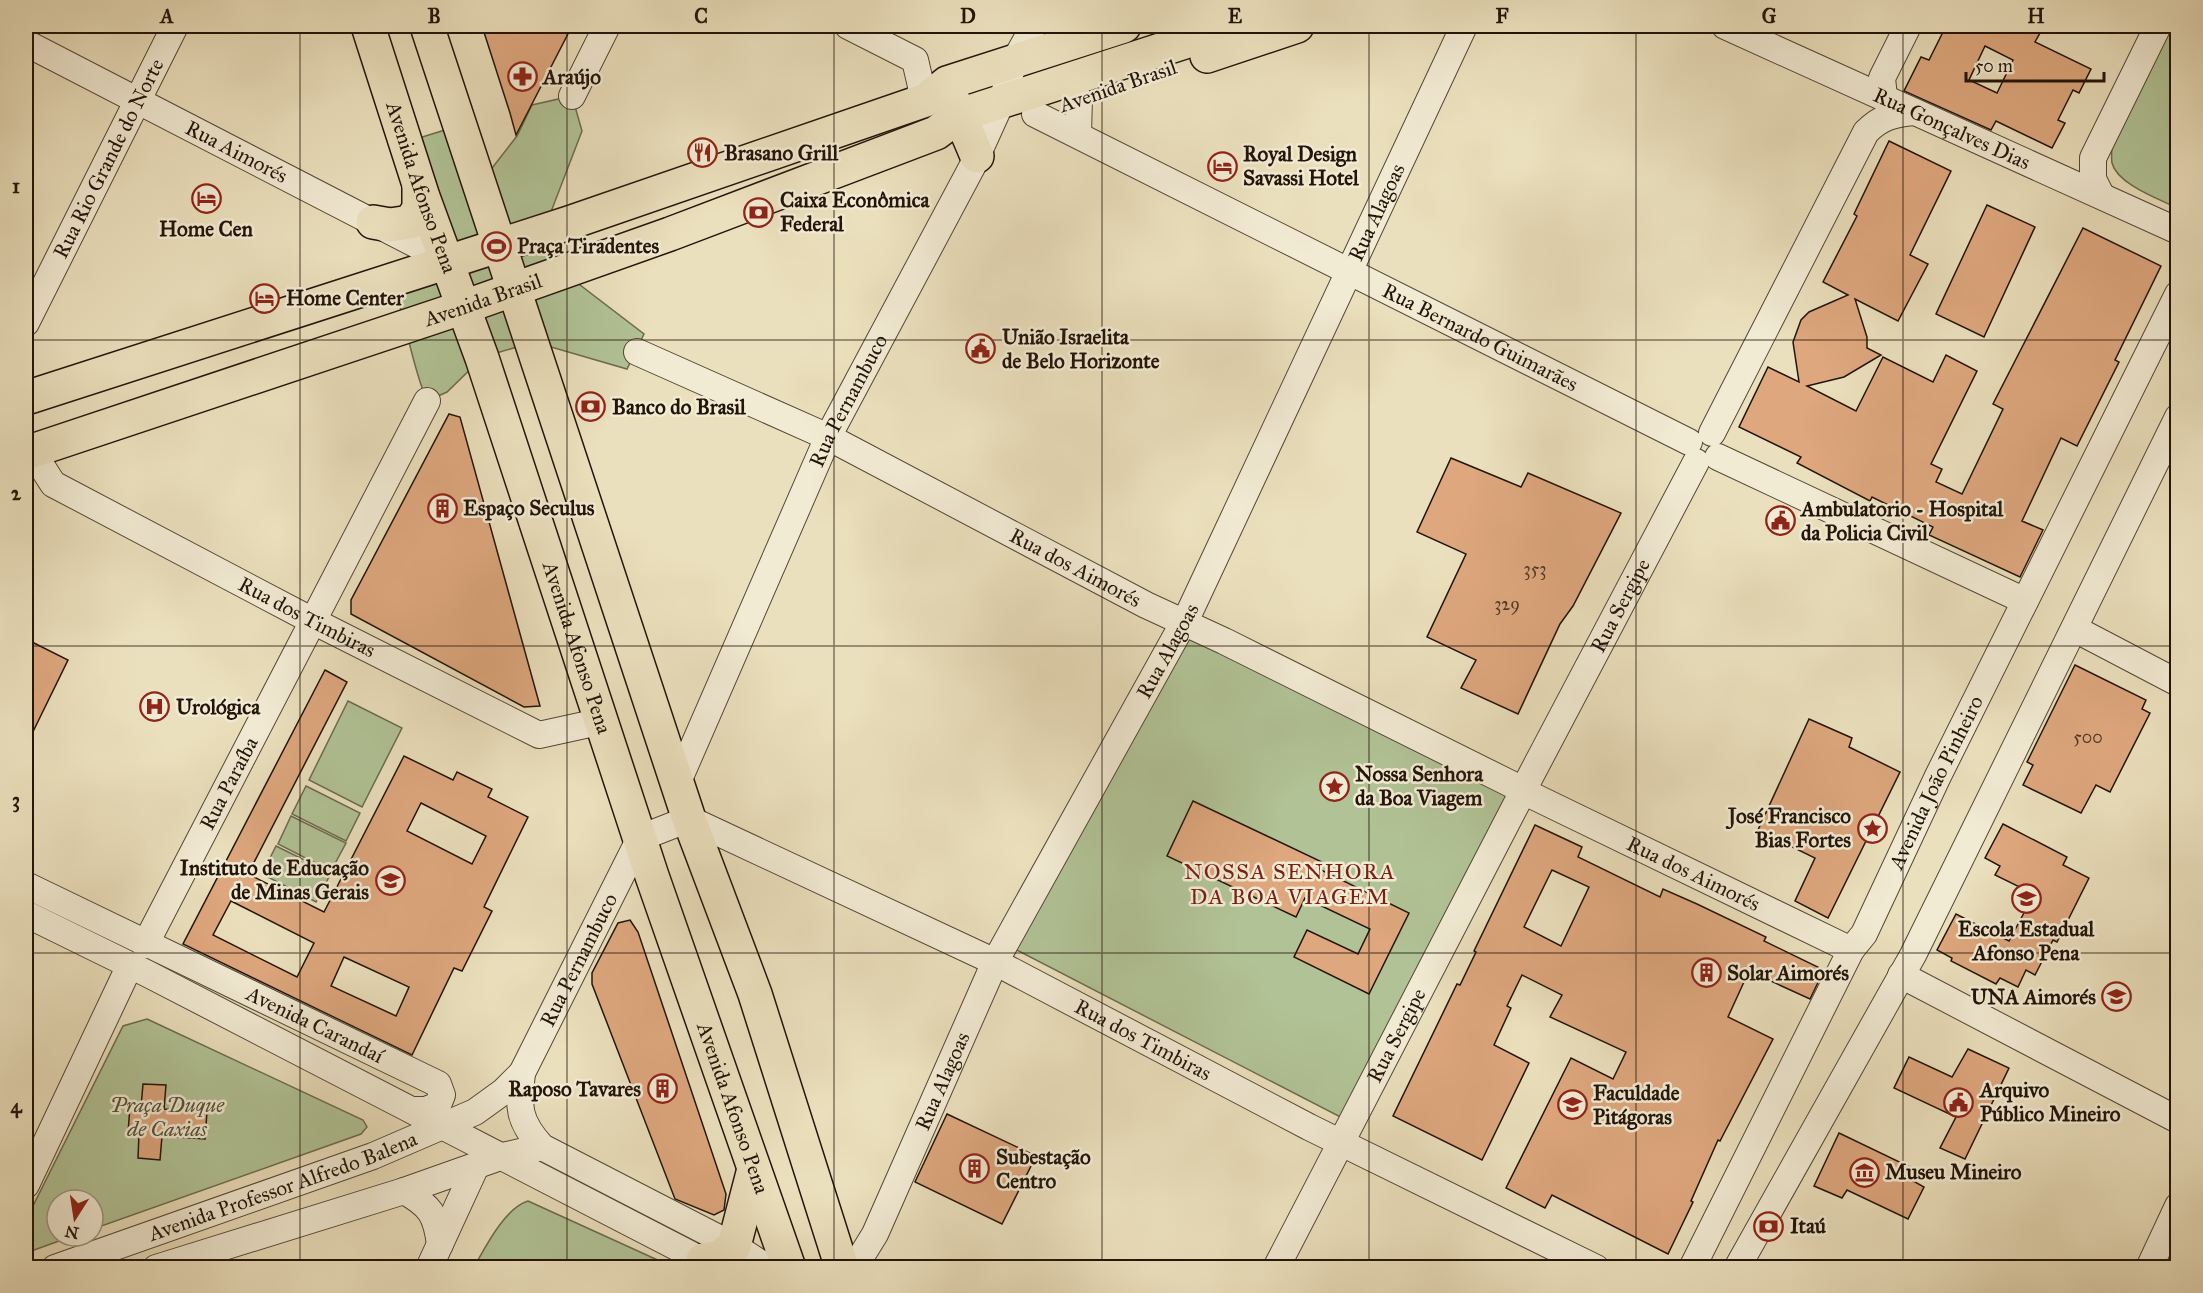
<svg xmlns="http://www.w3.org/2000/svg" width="2203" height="1293" font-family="'IM FELL Great Primer',serif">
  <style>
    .green { fill: #b1c396; stroke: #6a6c50; stroke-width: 1.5 }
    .building { fill: #dea77e; stroke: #221409; stroke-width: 1.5; fill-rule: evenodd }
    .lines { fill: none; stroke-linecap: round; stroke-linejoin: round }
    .minor-casing { stroke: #544736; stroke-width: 28 }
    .major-casing { stroke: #221409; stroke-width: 36 }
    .minor { stroke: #f2ebd4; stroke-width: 26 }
    .major { stroke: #ebe0bd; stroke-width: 33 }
    .grid { fill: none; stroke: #221409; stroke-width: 1.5; stroke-opacity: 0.55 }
    .labels { text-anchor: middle; stroke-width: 5; stroke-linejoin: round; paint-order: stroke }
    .number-label { font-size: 18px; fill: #513926 }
    .poi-label { font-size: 21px; font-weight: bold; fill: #221409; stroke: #f2ebd4; text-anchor: start }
    .street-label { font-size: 21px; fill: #221409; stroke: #f2ebd4 }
    .park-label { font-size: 21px; font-style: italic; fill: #54513a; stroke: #f2ebd4 }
    .neighbourhood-label { font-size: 22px; letter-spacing: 1.5px; fill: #7a1f14; stroke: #f2ebd4 }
    .neatline { fill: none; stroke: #221409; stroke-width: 2 }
    .grid-label { font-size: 20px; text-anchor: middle; font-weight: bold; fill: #221409 }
  </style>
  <rect width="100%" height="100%" fill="#ebe0bd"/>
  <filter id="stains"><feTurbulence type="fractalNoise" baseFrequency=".00333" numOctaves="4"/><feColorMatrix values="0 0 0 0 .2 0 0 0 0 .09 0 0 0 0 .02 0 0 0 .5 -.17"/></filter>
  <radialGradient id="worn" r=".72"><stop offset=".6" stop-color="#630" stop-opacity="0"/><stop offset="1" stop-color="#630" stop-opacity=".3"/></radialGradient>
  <g class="green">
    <path d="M2170 26H2177V208C2159 199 2117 184 2112 163 2111 157 2112 150 2112 144Z"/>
    <path d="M572 96 582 131 544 230 554 265 644 334 627 369 534 342 483 357 447 392 427 401C411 363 406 320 392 280L448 261 406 142 458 126 482 181 517 136 532 105Z"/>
    <polygon points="1172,632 1199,633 1511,792 1352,1123 1005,944"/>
    <polygon points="348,701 402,728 362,807 309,780"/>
    <polygon points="306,786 360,813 346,841 292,814"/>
    <polygon points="291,816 346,843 331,871 278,844"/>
    <polygon points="276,846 331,873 316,902 262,874"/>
    <polygon points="147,1019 363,1120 367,1127 361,1134 93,1229 93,1200 57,1200 57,1236 73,1236 26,1253 26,1220 123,1026"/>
    <path d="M528 1201 673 1267H474C486 1246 505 1208 528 1201Z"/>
  </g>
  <g class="building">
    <polygon points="482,26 572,26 516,135 510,113"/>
    <path d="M1946 26H2044L2035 42 2091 69 2079 93 2073 90 2058 120 2065 123 2052 148 1996 121 1991 130 1904 91 1921 57 1929 60ZM1985 46 2013 60 1997 93 1969 80Z"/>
    <polygon points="1889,141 1951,171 1910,255 1928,264 1898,321 1855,299 1867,337 1867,348 1881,355 1844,377 1807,386 1856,411 1883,357 1933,382 1946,355 1977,371 1931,464 1942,469 1936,482 1962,494 2003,409 1993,404 2083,228 2161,266 2115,360 2119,362 2077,446 2061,438 2022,521 2043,530 2020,577 1929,535 1933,527 1872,497 1870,501 1797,463 1801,457 1739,427 1768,367 1799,382 1793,342 1801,320 1809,312 1848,295 1823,282 1857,216 1854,214"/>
    <polygon points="1987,205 2035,227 1984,337 1936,314"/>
    <polygon points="449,414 460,417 540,706 524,707 351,614 351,600"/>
    <polygon points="1451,458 1521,487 1528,473 1621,513 1573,606 1560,624 1518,714 1461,688 1476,660 1427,637 1466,554 1417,532"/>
    <polygon points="26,639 68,660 26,746"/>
    <polygon points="2075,665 2146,700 2142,709 2150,713 2110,792 2096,785 2081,813 2023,785 2033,765 2027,762"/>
    <path d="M325 670 347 682 248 874 324 912 404 756 453 780 457 772 492 789 488 797 528 817 484 907 492 911 462 971 454 968 412 1055 183 944ZM421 803 486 836 472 864 407 831ZM231 901 314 943 297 977 213 935ZM344 957 409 987 396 1016 331 986Z"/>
    <polygon points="1809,719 1852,738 1849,747 1900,772 1828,918 1795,901 1815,858 1758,830"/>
    <polygon points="1193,801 1322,862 1319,869 1409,913 1369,994 1294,957 1307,930 1358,954 1370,929 1305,898 1296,917 1167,856"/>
    <polygon points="2003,824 2067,857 2063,865 2089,878 2057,942 2053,940 2035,975 2026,970 2018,987 2000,978 1996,984 1951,961 1952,958 1937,950 1956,914 2009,941 2034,894 1995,875 2000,866 1985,858"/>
    <path d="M1535 825 1582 847 1578 857 1660 897 1663 889 1697 904 1766 937 1764 941 1824 970 1810 999 1749 971 1728 1017 1773 1039 1720 1141 1718 1140 1691 1201 1693 1202 1668 1254 1552 1195 1545 1208 1506 1188 1571 1058 1613 1079 1626 1052 1550 1017 1562 995 1522 975 1507 1006 1511 1008 1494 1045 1529 1063 1482 1160 1393 1116 1457 984 1460 985 1476 952 1474 951ZM1552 870 1589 887 1561 946 1524 927Z"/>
    <polygon points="630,920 638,932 726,1194 724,1210 714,1215 675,1199 592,984 592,973 618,923"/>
    <polygon points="1968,1049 2009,1068 1965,1159 1940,1148 1956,1117 1894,1088 1909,1057 1952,1077"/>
    <polygon points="143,1084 166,1085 164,1109 207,1112 205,1139 162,1136 160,1160 138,1158 139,1134 128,1133 130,1106 141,1107"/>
    <polygon points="947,1114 1036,1156 1002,1224 915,1182"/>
    <polygon points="1839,1133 1910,1167 1906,1177 1924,1187 1908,1219 1847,1190 1842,1198 1814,1186"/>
  </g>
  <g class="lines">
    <defs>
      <g id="minor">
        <polyline points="848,26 915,60 921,86 920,102"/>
        <path id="s1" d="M1725 26 2178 231"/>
        <path id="s2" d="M26 43 448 261"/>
        <polyline points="572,96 607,26"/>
        <polyline points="1884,97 1882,78 1908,26"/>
        <path id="s3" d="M1035 114 1689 442"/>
        <polyline points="1078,133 1079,99"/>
        <polyline points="2101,195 2093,179 2093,158 2158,26"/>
        <path id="s4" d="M26 323 175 26"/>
        <path id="s5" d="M637 352 828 437 1146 605 1224 641 1513 785"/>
        <path d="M1712 433 1866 132C1881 117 1893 114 1914 112"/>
        <path id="s6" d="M32 451 53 484 311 620 539 735 603 721"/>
        <polyline points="1718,457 2025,601"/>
        <polyline points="2075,629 2178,683"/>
        <path id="s7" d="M1529 779 1696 462"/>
        <path id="s8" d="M677 784 828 437 972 167 1001 103 1014 62 1034 26"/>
        <path id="s9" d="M1535 797 1851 950"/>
        <path id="s10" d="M26 885 438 1084 442 1095 438 1105 426 1110H412"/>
        <polyline points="26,914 148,974 717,1268"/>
        <path id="s11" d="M145 945 427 401"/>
        <polyline points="1901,975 2178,1120"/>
        <path d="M522 1073C518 1107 518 1121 542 1147L734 1246 768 1268"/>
        <polyline points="26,1185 130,965"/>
        <path d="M404 1191C431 1206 436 1215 440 1244"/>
        <path id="s12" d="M55 1268 373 1156 475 1112 504 1091 522 1073 640 838 689 819 995 962 1309 1127 1596 1268"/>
        <polyline points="156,1268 404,1191 503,1156 542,1147"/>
        <polyline points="429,1268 476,1166"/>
        <path id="s13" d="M854 1268 875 1234 995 962 1190 611 1464 26"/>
        <path id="s14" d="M1276 1268 1518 801"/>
        <path id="s15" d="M1692 1268 1851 950 1864 934 1938 776 2178 294"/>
        <polyline points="1737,1268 1913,955 2178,417"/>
        <polyline points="2149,1268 2178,1206"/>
      </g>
      <g id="major">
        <path id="s16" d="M368 26 423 197 482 358 652 876 789 1268"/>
        <polyline points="427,26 689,819 755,994 842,1268"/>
        <polyline points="1207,56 1297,26"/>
        <polyline points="954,102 977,156"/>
        <polyline points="373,222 390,225 410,222 419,209 419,186"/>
        <polyline points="26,398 569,223 926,100 947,83 1124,26"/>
        <path id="s17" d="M26 453 464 307 670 234 936 133 960 115 1234 26"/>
        <polyline points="703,1260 720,1257 734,1246 754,1169"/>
      </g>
    </defs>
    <use href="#minor" class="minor-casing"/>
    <use href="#major" class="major-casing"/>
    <use href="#minor" class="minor"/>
    <use href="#major" class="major"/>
  </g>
  <path class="grid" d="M300 26V1268M567 26V1268M834 26V1268M1102 26V1268M1369 26V1268M1636 26V1268M1903 26V1268M26 340H2178M26 646H2178M26 953H2178"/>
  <defs>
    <symbol id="pharmacy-ring" viewBox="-11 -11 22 22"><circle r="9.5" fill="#f2ebd4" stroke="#8f2418" stroke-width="1.5"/><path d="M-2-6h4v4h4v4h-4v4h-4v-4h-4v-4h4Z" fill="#8f2418"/></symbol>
    <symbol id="restaurant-ring" viewBox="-11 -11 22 22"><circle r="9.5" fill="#f2ebd4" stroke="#8f2418" stroke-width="1.5"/><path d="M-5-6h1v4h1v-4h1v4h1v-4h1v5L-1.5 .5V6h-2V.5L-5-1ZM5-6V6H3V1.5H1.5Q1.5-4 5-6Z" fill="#8f2418"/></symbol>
    <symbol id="hotel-ring" viewBox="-11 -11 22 22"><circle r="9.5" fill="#f2ebd4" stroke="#8f2418" stroke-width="1.5"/><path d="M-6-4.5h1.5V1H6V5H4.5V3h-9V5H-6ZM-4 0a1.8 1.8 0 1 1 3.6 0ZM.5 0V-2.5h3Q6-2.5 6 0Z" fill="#8f2418"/></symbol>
    <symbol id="bank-ring" viewBox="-11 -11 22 22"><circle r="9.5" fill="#f2ebd4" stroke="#8f2418" stroke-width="1.5"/><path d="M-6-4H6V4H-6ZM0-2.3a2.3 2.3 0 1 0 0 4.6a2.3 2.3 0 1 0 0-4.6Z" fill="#8f2418"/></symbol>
    <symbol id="stadium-ring" viewBox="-11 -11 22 22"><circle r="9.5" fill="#f2ebd4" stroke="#8f2418" stroke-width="1.5"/><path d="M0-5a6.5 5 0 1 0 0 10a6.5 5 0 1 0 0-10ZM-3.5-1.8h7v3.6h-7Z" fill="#8f2418"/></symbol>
    <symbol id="civic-ring" viewBox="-11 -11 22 22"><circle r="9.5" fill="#f2ebd4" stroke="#8f2418" stroke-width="1.5"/><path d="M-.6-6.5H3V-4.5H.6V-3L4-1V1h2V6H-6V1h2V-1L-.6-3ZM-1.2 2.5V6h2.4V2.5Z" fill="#8f2418"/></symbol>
    <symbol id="building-ring" viewBox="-11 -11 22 22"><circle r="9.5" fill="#f2ebd4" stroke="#8f2418" stroke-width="1.5"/><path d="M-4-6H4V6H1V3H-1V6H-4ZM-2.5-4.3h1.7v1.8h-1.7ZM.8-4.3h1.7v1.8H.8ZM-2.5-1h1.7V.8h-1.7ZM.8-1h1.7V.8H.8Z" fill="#8f2418"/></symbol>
    <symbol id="hospital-ring" viewBox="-11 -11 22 22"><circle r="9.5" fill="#f2ebd4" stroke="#8f2418" stroke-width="1.5"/><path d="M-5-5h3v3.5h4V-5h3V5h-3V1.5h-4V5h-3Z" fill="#8f2418"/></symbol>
    <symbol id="sight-ring" viewBox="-11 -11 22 22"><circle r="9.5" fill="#f2ebd4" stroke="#8f2418" stroke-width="1.5"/><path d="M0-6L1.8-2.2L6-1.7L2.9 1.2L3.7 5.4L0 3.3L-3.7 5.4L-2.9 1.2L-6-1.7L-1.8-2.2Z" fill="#8f2418"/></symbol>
    <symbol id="school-ring" viewBox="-11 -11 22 22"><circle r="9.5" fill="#f2ebd4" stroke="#8f2418" stroke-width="1.5"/><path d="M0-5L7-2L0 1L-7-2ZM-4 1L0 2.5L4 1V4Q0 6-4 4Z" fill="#8f2418"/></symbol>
    <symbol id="university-ring" viewBox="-11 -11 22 22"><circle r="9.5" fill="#f2ebd4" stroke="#8f2418" stroke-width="1.5"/><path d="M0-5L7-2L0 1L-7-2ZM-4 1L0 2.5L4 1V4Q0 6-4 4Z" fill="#8f2418"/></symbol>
    <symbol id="museum-ring" viewBox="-11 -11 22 22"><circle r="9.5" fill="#f2ebd4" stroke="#8f2418" stroke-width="1.5"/><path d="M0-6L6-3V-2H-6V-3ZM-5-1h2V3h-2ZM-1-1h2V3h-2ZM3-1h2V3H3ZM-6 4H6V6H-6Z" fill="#8f2418"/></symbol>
  </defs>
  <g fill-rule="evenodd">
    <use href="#pharmacy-ring" x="506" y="60" width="33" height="33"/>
    <use href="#restaurant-ring" x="686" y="136" width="33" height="33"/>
    <use href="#hotel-ring" x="1206" y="150" width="33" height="33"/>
    <use href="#hotel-ring" x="190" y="182" width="33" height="33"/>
    <use href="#bank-ring" x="742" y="196" width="33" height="33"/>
    <use href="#stadium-ring" x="480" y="230" width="33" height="33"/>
    <use href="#hotel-ring" x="248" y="282" width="33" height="33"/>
    <use href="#civic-ring" x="964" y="332" width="33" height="33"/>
    <use href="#bank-ring" x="574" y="390" width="33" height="33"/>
    <use href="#building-ring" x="426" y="492" width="33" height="33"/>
    <use href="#civic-ring" x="1764" y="504" width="33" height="33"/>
    <use href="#hospital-ring" x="138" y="690" width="33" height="33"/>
    <use href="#sight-ring" x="1318" y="770" width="33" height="33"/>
    <use href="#sight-ring" x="1856" y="812" width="33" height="33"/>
    <use href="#school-ring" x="374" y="864" width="33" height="33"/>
    <use href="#school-ring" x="2010" y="882" width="33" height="33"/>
    <use href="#building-ring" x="1690" y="956" width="33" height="33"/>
    <use href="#university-ring" x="2100" y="980" width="33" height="33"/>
    <use href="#building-ring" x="646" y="1072" width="33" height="33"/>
    <use href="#civic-ring" x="1942" y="1086" width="33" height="33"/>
    <use href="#university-ring" x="1556" y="1088" width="33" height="33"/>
    <use href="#building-ring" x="958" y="1152" width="33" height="33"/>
    <use href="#museum-ring" x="1848" y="1156" width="33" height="33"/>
    <use href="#bank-ring" x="1752" y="1210" width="33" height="33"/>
  </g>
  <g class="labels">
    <g class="number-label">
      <text x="1535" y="575">353</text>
      <text x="1507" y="610">329</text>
      <text x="2088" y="743">500</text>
    </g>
    <g class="poi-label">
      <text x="543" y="84">Araújo</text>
      <text x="724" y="160">Brasano Grill</text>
      <text x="1243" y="161">Royal Design<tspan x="1243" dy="24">Savassi Hotel</tspan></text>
      <text x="780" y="207">Caixa Econômica<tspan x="780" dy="24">Federal</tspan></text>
      <text x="206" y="236" text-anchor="middle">Home Cen</text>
      <text x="517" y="253">Praça Tiradentes</text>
      <text x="286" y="305">Home Center</text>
      <text x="1002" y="344">União Israelita<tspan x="1002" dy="24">de Belo Horizonte</tspan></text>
      <text x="612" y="414">Banco do Brasil</text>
      <text x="463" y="515">Espaço Seculus</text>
      <text x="1801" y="516">Ambulatorio - Hospital<tspan x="1801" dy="24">da Policia Civil</tspan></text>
      <text x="176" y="714">Urológica</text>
      <text x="1355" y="781">Nossa Senhora<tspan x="1355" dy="24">da Boa Viagem</tspan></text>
      <text x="1851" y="823" text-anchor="end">José Francisco<tspan x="1851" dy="24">Bias Fortes</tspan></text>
      <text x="369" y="875" text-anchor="end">Instituto de Educação<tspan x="369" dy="24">de Minas Gerais</tspan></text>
      <text x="2026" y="936" text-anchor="middle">Escola Estadual<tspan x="2026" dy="24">Afonso Pena</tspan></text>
      <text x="1727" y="980">Solar Aimorés</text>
      <text x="2096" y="1004" text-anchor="end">UNA Aimorés</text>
      <text x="641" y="1096" text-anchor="end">Raposo Tavares</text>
      <text x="1980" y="1097">Arquivo<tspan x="1980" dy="24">Público Mineiro</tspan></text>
      <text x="1593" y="1100">Faculdade<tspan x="1593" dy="24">Pitágoras</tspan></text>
      <text x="996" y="1164">Subestação<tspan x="996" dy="24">Centro</tspan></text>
      <text x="1885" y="1179">Museu Mineiro</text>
      <text x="1790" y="1233">Itaú</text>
    </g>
    <g class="street-label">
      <text transform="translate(1118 86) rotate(-19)" y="7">Avenida Brasil</text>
      <text dy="7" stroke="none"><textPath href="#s1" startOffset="249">Rua Gonçalves Dias</textPath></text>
      <text dy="7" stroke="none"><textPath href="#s2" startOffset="237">Rua Aimorés</textPath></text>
      <text dy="7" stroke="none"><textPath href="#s4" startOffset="184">Rua Rio Grande do Norte</textPath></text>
      <text dy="7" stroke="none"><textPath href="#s16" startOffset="170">Avenida Afonso Pena</textPath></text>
      <text dy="7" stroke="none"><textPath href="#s13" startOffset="1179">Rua Alagoas</textPath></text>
      <text dy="7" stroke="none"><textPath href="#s17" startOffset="482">Avenida Brasil</textPath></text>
      <text dy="7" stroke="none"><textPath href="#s3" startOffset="498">Rua Bernardo Guimarães</textPath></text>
      <text dy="7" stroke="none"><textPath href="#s8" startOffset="420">Rua Pernambuco</textPath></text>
      <text dy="7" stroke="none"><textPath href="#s5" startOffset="489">Rua dos Aimorés</textPath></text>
      <text dy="7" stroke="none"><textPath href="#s7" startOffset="196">Rua Sergipe</textPath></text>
      <text dy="7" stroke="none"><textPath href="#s6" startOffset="326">Rua dos Timbiras</textPath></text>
      <text dy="7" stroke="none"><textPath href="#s16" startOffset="656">Avenida Afonso Pena</textPath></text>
      <text dy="7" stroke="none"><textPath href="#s13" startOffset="693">Rua Alagoas</textPath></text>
      <text dy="7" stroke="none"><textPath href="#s15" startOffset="544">Avenida João Pinheiro</textPath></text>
      <text dy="7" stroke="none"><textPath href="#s11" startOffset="182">Rua Paraíba</textPath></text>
      <text dy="7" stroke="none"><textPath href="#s9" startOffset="176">Rua dos Aimorés</textPath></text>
      <text dy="7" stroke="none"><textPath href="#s12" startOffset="636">Rua Pernambuco</textPath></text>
      <text dy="7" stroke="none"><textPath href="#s10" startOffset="321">Avenida Carandaí</textPath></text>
      <text dy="7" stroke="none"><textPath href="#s14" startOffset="262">Rua Sergipe</textPath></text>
      <text dy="7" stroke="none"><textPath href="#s12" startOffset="1330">Rua dos Timbiras</textPath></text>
      <text dy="7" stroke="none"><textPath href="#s13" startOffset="207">Rua Alagoas</textPath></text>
      <text dy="7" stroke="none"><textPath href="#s16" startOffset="1142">Avenida Afonso Pena</textPath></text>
      <text dy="7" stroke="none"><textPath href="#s12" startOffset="242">Avenida Professor Alfredo Balena</textPath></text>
    </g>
    <g class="park-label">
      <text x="167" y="1112">Praça Duque<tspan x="167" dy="24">de Caxias</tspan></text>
    </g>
    <g class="neighbourhood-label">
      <text x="1290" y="879">NOSSA SENHORA<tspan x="1290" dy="25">DA BOA VIAGEM</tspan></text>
    </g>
  </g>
  <rect width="2203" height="1293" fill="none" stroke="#ebe0bd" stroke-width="66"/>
  <g transform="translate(75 1218) rotate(192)"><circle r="28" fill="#f2ebd4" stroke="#9f9583" stroke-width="1.5"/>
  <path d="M0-4.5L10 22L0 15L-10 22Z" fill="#8f2418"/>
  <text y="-9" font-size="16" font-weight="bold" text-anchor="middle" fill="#221409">N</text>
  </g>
  <path d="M1966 72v9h138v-9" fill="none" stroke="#221409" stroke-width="3"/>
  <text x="1975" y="72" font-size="18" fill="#221409" stroke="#f2ebd4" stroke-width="4.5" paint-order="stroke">50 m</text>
  <rect x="33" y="33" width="2137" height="1227" class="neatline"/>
  <g class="grid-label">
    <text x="167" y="23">A</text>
    <text x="434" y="23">B</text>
    <text x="701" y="23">C</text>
    <text x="968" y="23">D</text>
    <text x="1235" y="23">E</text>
    <text x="1502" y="23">F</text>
    <text x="1769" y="23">G</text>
    <text x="2036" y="23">H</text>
    <text x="16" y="193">1</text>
    <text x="16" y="500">2</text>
    <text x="16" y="807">3</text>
    <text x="16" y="1113">4</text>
  </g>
  <rect width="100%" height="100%" filter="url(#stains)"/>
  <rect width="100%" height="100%" fill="url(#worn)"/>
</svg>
